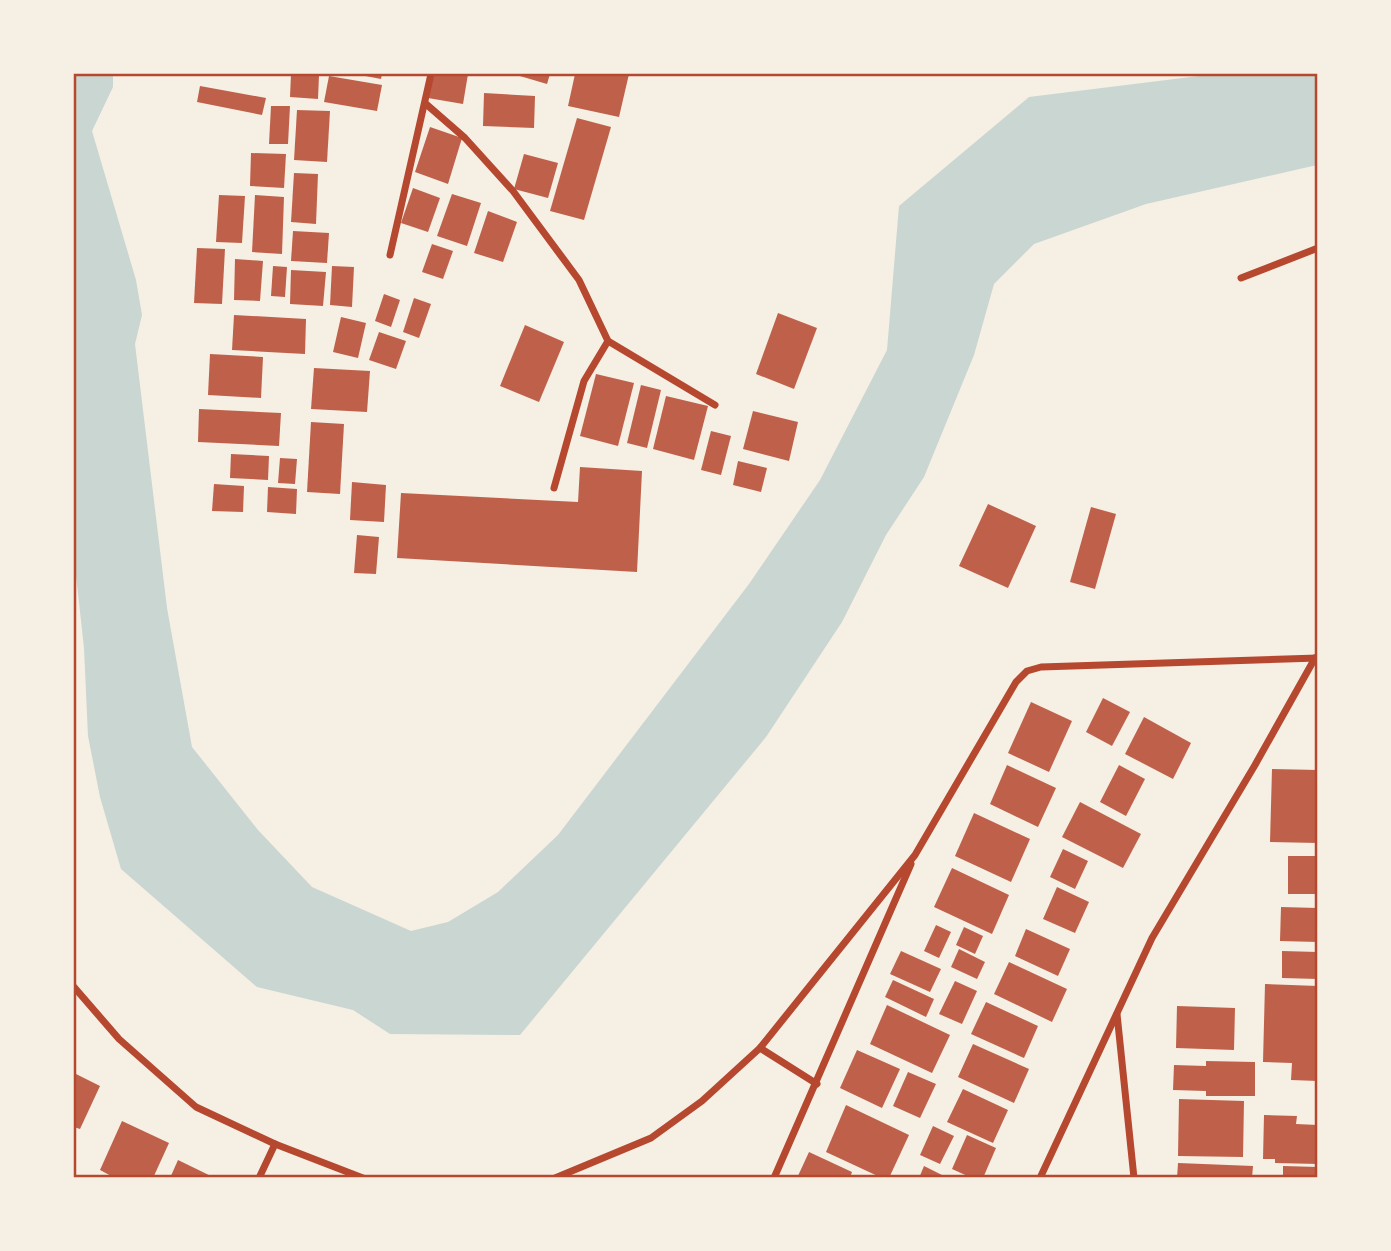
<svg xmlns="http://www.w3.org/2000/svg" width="1391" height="1251" font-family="'Fira Sans',sans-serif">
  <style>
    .water { fill: #c9d6d2 }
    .building { fill: #bf614a }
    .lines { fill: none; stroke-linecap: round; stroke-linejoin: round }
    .minor { stroke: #b5482f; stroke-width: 7 }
    .neatline { fill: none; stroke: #b5482f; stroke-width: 2.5 }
  </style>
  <rect width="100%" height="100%" fill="#f6efe4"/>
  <polygon class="water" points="74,74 113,74 113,87 92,131 136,280 142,315 135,344 167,608 192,747 258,830 312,887 411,931 448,922 498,892 558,835 749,584 820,480 887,350 899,206 1029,97 1215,74 1317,74 1317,165 1146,204 1034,244 994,284 974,355 924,477 886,535 842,622 766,737 520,1035 390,1034 353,1010 257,987 121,869 100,797 88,736 84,648 74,557"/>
  <g class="building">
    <polygon points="291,74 319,75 318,99 290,97"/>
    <polygon points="355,74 382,74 381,79"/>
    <polygon points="432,74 468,74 463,104 428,98"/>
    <polygon points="513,74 550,74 547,84"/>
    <polygon points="575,74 629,74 619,117 568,106"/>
    <polygon points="329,76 382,85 377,111 324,102"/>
    <polygon points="200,86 266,98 262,115 197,102"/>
    <polygon points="484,93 535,96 534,128 483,126"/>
    <polygon points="271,106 290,106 288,144 269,144"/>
    <polygon points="297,110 330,111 327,162 294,160"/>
    <polygon points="577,118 611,127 584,220 550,211"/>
    <polygon points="430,127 462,138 448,184 415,172"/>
    <polygon points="251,153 286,154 284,188 250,186"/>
    <polygon points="524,154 558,163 548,198 514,189"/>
    <polygon points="294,173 318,174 316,224 291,222"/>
    <polygon points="413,188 440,198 428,232 401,223"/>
    <polygon points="452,194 481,203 467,246 437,236"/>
    <polygon points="219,195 245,196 242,243 216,242"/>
    <polygon points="255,195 284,197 282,254 252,252"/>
    <polygon points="488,211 517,222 503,262 474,253"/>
    <polygon points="293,231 329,233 327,263 291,261"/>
    <polygon points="432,244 453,251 443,279 422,272"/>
    <polygon points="197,248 225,249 222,304 194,303"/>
    <polygon points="235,259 263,261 260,301 234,300"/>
    <polygon points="273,266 287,267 285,297 271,296"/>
    <polygon points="332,266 354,267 352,307 330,305"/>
    <polygon points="291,270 326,272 323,306 290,304"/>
    <polygon points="384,294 400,300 391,327 375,321"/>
    <polygon points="414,298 431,304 419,338 403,332"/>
    <polygon points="778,313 817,328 794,389 756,374"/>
    <polygon points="234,315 306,319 305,354 232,350"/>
    <polygon points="341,317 366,323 358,358 333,352"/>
    <polygon points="525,325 564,342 539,402 500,386"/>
    <polygon points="379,332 406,341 396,369 369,360"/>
    <polygon points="210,354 263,357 261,398 208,395"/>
    <polygon points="314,368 370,371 367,412 311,409"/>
    <polygon points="596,374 634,383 618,446 580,436"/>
    <polygon points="641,385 661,390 647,448 627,443"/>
    <polygon points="666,396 708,406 694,460 653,449"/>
    <polygon points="199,409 281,413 279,446 198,442"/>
    <polygon points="753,411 798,422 789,461 743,449"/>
    <polygon points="311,422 344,424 340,494 307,492"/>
    <polygon points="711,431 731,436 721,475 701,470"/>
    <polygon points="231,454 269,456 268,480 230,478"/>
    <polygon points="280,458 297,459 295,484 278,483"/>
    <polygon points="738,461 767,468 761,492 733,485"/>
    <polygon points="580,467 642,471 637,572 397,558 401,493 578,502"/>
    <polygon points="352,482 386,485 384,522 350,520"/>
    <polygon points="214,484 244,486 243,512 212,511"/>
    <polygon points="268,487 297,489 296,514 267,512"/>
    <polygon points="988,504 1036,526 1008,588 959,566"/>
    <polygon points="1091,507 1116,514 1095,589 1070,582"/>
    <polygon points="357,535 379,537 376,574 354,573"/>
    <polygon points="1103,698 1130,712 1112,746 1086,732"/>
    <polygon points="1031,702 1072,721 1049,772 1008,753"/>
    <polygon points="1144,717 1191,743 1173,779 1125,754"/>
    <polygon points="1007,765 1056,788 1038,827 990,804"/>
    <polygon points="1119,765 1145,779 1126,816 1100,802"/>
    <polygon points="1272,769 1318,770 1318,843 1270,842"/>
    <polygon points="1080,802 1141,834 1123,868 1062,837"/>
    <polygon points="974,813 1030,839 1011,882 955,856"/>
    <polygon points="1063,849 1088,861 1075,889 1050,877"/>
    <rect x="1288" y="856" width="30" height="38"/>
    <polygon points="952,868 1009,895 992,934 934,907"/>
    <polygon points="1057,887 1089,902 1075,933 1043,919"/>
    <polygon points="1281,907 1318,908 1318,942 1280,941"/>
    <polygon points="936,925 951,932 939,958 924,951"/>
    <polygon points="964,927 983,936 975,954 956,945"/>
    <polygon points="1026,929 1070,949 1058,976 1015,956"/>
    <polygon points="959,949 985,962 977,979 951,967"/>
    <polygon points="901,951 941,969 930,992 890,974"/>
    <polygon points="1282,951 1318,952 1318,979 1282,978"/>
    <polygon points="1009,962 1067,989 1052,1022 994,994"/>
    <polygon points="893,980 934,999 926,1017 885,997"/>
    <polygon points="955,981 977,991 962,1024 939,1014"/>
    <polygon points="1265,984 1318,986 1318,1081 1291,1080 1292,1063 1263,1062"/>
    <polygon points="986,1002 1038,1026 1024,1058 971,1034"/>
    <polygon points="887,1005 950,1035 932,1073 870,1044"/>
    <polygon points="1177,1006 1235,1008 1234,1050 1176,1048"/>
    <polygon points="973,1044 1029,1069 1014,1103 958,1077"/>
    <polygon points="857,1050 900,1069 882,1108 840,1088"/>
    <polygon points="1206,1061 1255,1062 1255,1096 1206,1096 1206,1091 1173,1090 1174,1065 1206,1066"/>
    <polygon points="908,1072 936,1084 920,1118 893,1106"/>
    <polygon points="74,1073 100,1086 80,1129 74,1127"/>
    <polygon points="963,1089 1008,1110 993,1143 947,1122"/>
    <polygon points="1179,1099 1244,1101 1243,1157 1178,1156"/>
    <polygon points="846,1105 909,1135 889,1178 882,1178 826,1152"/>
    <polygon points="1264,1115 1297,1116 1296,1124 1318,1125 1318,1164 1275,1163 1275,1159 1263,1159"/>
    <polygon points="122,1121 169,1143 153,1178 115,1178 100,1170"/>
    <polygon points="933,1126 954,1136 940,1164 920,1155"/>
    <polygon points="967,1135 996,1148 983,1178 972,1178 952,1169"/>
    <polygon points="809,1152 852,1172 850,1178 797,1178"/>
    <polygon points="178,1160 215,1178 170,1178"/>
    <polygon points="1178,1163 1253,1166 1252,1178 1177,1178"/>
    <polygon points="924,1166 948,1178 919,1178"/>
    <polygon points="1283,1166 1318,1167 1318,1178 1283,1178"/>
  </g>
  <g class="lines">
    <g class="minor">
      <polyline points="426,104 465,138 513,191 579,280 608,341 715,405"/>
      <polyline points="390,255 431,74"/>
      <polyline points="1241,278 1318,248"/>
      <polyline points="554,488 584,381 608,341"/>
      <polyline points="74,987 119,1039 196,1107 275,1144 363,1178"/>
      <polyline points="1117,1014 1134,1178"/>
      <polyline points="760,1048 817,1084"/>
      <polyline points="259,1178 275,1144"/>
      <polyline points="555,1178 651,1138 702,1101 760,1048 915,855 1016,682 1027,671 1041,667 1318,658"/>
      <polyline points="774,1178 911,864"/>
      <polyline points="1040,1178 1152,938 1255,765 1315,658"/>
    </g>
  </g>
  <rect width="1391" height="1251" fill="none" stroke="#f6efe4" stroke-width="150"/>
  <rect x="75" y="75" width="1241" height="1101" class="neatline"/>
</svg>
